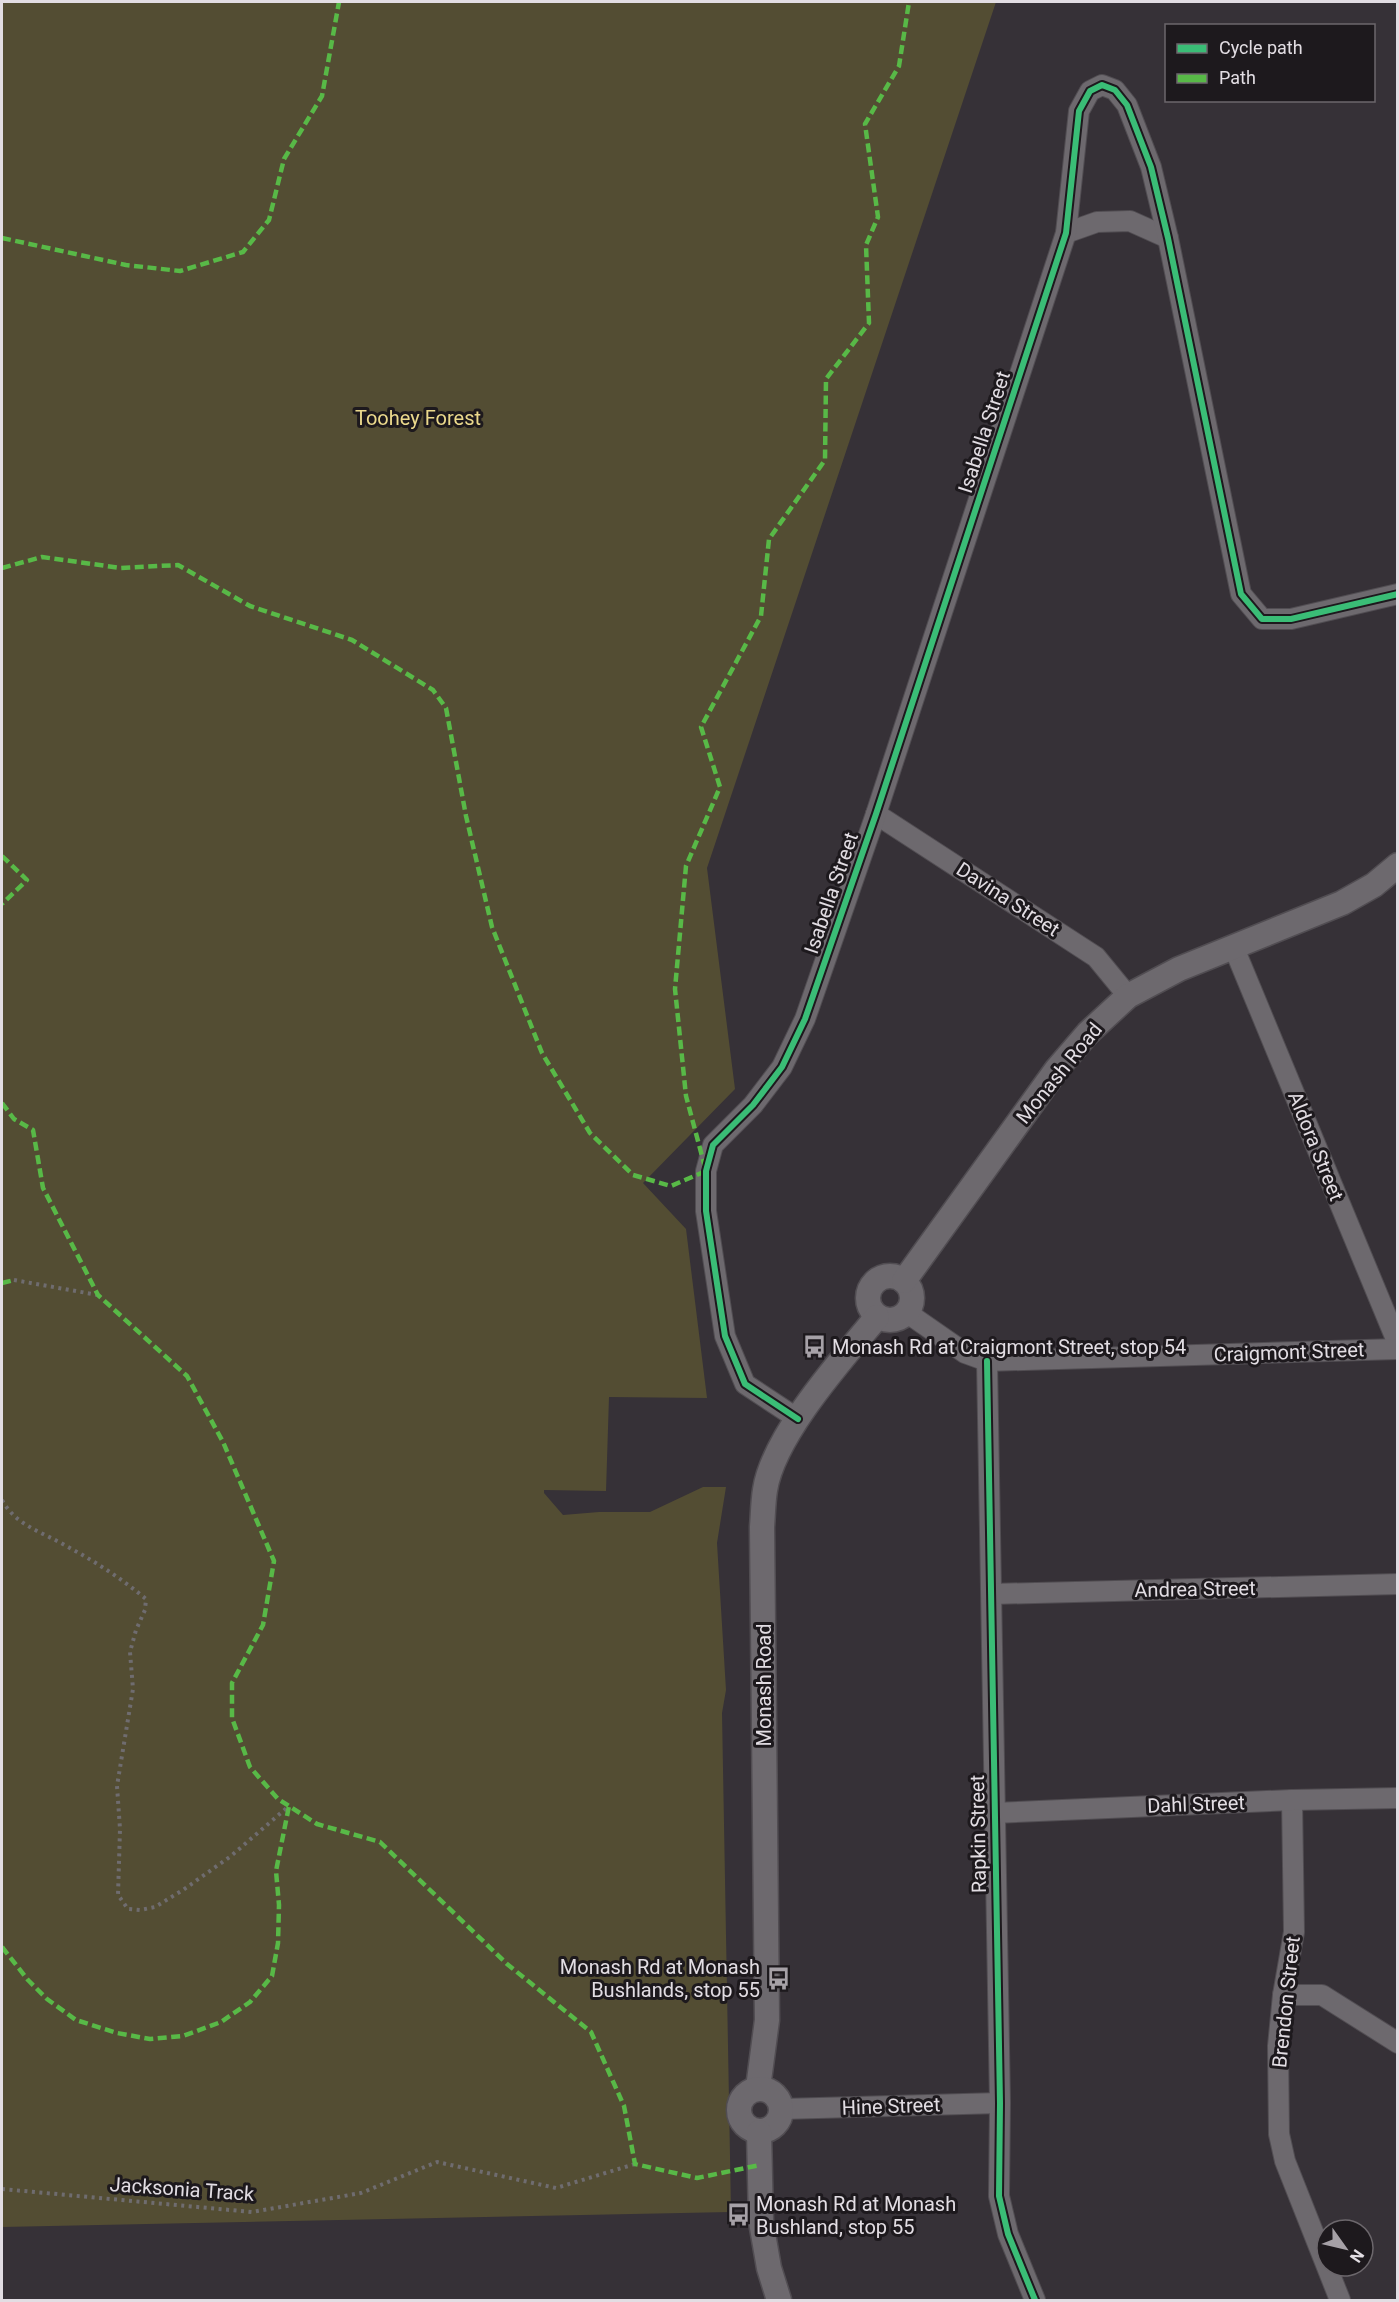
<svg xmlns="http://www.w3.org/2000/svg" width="1399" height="2302" font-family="Roboto,sans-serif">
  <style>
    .green { fill: #534d33 }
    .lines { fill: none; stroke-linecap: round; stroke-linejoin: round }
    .minor-casing { stroke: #514d52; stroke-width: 22 }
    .tertiary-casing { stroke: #514d52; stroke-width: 27 }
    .path { stroke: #6f6c6f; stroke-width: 4; stroke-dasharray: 3 4.5; stroke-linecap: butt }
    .minor { stroke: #6d696e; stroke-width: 20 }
    .tertiary { stroke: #6d696e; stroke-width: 24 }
    .quiet { stroke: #58b947; stroke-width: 4.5; stroke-dasharray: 9 4.5; stroke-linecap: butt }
    .cycleway-casing { stroke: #1d191d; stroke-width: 10 }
    .cycleway { stroke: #3abd76; stroke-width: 6 }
    .labels { text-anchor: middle; stroke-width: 6; stroke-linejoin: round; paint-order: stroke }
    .park-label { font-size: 20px; fill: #ebd98c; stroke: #1d191d }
    .street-label { font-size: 20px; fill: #e2dde3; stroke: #1d191d }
    .poi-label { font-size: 20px; fill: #e2dde3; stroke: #1d191d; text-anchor: start }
  </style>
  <rect width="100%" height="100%" fill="#363137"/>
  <polygon class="green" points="2,2 996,2 707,868 735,1089 643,1183 686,1229 707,1398 609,1397 606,1491 544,1490 544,1493 563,1515 599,1512 650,1512 703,1487 726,1487 717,1543 726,1690 722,1713 731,2212 2,2227"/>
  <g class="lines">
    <defs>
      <g id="minor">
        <polyline points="1066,233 1097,222 1130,221 1168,238"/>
        <polyline points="876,814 1096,957 1128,996"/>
        <polyline points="1234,948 1398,1344"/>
        <polyline points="906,1312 965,1353 987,1361 1398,1349"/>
        <polyline points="987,1361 1000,2103 999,2196 1008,2234 1035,2300"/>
        <polyline points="798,1419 745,1384 725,1336 706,1211 706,1171 713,1145 753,1105 782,1067 805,1019 876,814 1066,233 1079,111 1090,91 1102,85 1115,90 1127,105 1151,167 1168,238 1241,594 1262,619 1291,619 1398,594"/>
        <polyline points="992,1594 1398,1584"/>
        <polyline points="1292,1800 1294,1932 1283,1995 1278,2046 1279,2134 1285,2161 1340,2300"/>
        <polyline points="994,1813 1292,1800 1398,1798"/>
        <polyline points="1283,1995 1322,1995 1398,2043"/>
        <polyline points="782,2109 1000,2103"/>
      </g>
      <g id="tertiary">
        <circle cx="890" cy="1298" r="22"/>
        <polyline points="904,1281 1057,1069 1088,1033 1128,996 1179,969 1342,903 1374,885 1398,865"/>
        <path d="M758 2088 767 2020 762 1527C763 1515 763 1502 765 1490 773 1436 842 1359 877 1317"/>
        <circle cx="760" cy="2110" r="21"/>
        <polyline points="759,2132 761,2222 769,2268 779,2300"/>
      </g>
    </defs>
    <use href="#minor" class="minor-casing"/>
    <use href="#tertiary" class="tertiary-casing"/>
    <g class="path">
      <polyline points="14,1280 98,1295"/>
      <path d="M2 1500C16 1526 43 1532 68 1547 96 1562 122 1579 146 1599L145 1610 136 1630 130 1652 133 1689 117 1786 120 1829 118 1895 128 1909 140 1910 155 1907 183 1890 231 1856 289 1806"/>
      <polyline points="2,2189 252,2212 361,2193 437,2162 556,2188 635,2164"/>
    </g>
    <use href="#minor" class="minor"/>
    <use href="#tertiary" class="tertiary"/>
    <g class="quiet">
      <polyline points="2,238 126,265 180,271 243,252 269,220 284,159 322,96 339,2"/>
      <polyline points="2,568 42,557 121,568 178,565 250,606 352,640 433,690 446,708 466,816 492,927 542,1053 590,1133 633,1175 671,1186 706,1171 686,1096 675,989 686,866 720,787 701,727 761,616 769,539 825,460 826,379 869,323 866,245 878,217 865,124 899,66 909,2"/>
      <polyline points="2,856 27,880 2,904"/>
      <polyline points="2,1103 14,1119 33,1130 43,1188 98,1295 187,1376 223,1442 274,1561 263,1625 232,1683 232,1718 250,1767 278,1799 317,1824 380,1842 507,1964 591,2032 624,2106 635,2164 697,2178 760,2165"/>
      <polyline points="2,1283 14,1280"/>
      <polyline points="2,1947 28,1980 47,1999 76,2020 117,2033 150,2039 183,2036 221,2022 250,2002 272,1976 278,1943 279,1905 276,1871 289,1806"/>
    </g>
    <defs>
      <g id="cycleway">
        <polyline points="987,1361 1000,2103 999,2196 1008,2234 1035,2300"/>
        <polyline points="798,1419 745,1384 725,1336 706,1211 706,1171 713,1145 753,1105 782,1067 805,1019 876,814 1066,233 1079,111 1090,91 1102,85 1115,90 1127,105 1151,167 1168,238 1241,594 1262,619 1291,619 1398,594"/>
      </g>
    </defs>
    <use href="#cycleway" class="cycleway-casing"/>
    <use href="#cycleway" class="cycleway"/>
  </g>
  <defs>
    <symbol id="bus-bare" viewBox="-9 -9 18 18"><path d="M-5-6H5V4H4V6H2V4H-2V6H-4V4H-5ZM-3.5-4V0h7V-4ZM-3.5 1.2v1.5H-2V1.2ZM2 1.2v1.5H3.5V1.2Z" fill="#a6a1a7" stroke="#1d191d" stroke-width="2.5" paint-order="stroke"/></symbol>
  </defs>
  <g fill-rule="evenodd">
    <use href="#bus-bare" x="798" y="1330" width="33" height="33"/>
    <use href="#bus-bare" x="762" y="1962" width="33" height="33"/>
    <use href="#bus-bare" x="722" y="2198" width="33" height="33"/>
  </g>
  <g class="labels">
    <g class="park-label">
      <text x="418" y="425">Toohey Forest</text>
    </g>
    <g class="street-label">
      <text transform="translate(984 432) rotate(-72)" y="7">Isabella Street</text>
      <text transform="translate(831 893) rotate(-71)" y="7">Isabella Street</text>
      <text transform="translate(1008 899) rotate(33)" y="7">Davina Street</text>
      <text transform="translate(1059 1073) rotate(-51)" y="7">Monash Road</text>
      <text transform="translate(1316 1146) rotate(68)" y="7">Aldora Street</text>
      <text transform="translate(1289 1352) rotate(-2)" y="7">Craigmont Street</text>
      <text transform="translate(1195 1589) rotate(-1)" y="7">Andrea Street</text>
      <text transform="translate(764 1685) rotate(-90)" y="7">Monash Road</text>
      <text transform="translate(1196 1804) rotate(-2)" y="7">Dahl Street</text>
      <text transform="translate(978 1834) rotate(-91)" y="7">Rapkin Street</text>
      <text transform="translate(1286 2002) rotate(-84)" y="7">Brendon Street</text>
      <text transform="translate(891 2106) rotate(-2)" y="7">Hine Street</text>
      <text transform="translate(182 2189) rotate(4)" y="7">Jacksonia Track</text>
    </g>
    <g class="poi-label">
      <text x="832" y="1354">Monash Rd at Craigmont Street, stop 54</text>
      <text x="760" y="1974" text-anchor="end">Monash Rd at Monash<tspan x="760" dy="23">Bushlands, stop 55</tspan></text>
      <text x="756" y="2211">Monash Rd at Monash<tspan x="756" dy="23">Bushland, stop 55</tspan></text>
    </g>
  </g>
  <rect width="1399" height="2302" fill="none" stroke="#e2dde3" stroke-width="6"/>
  <rect x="1165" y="24" width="210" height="78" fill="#1d191d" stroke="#6c676c" stroke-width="1.5"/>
  <rect x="1177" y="44" width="30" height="9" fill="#3abd76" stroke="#6c676c" stroke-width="1.5"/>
  <text x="1219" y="54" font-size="18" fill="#e2dde3">Cycle path</text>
  <rect x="1177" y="74" width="30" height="9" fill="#58b947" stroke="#6c676c" stroke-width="1.5"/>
  <text x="1219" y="84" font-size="18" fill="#e2dde3">Path</text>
  <g transform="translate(1345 2248) rotate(124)"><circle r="28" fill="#1d191d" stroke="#6c676c" stroke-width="1.5"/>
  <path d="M0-4.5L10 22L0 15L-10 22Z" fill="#a6a1a7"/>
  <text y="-9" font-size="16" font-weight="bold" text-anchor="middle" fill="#e2dde3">N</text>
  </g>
</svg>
